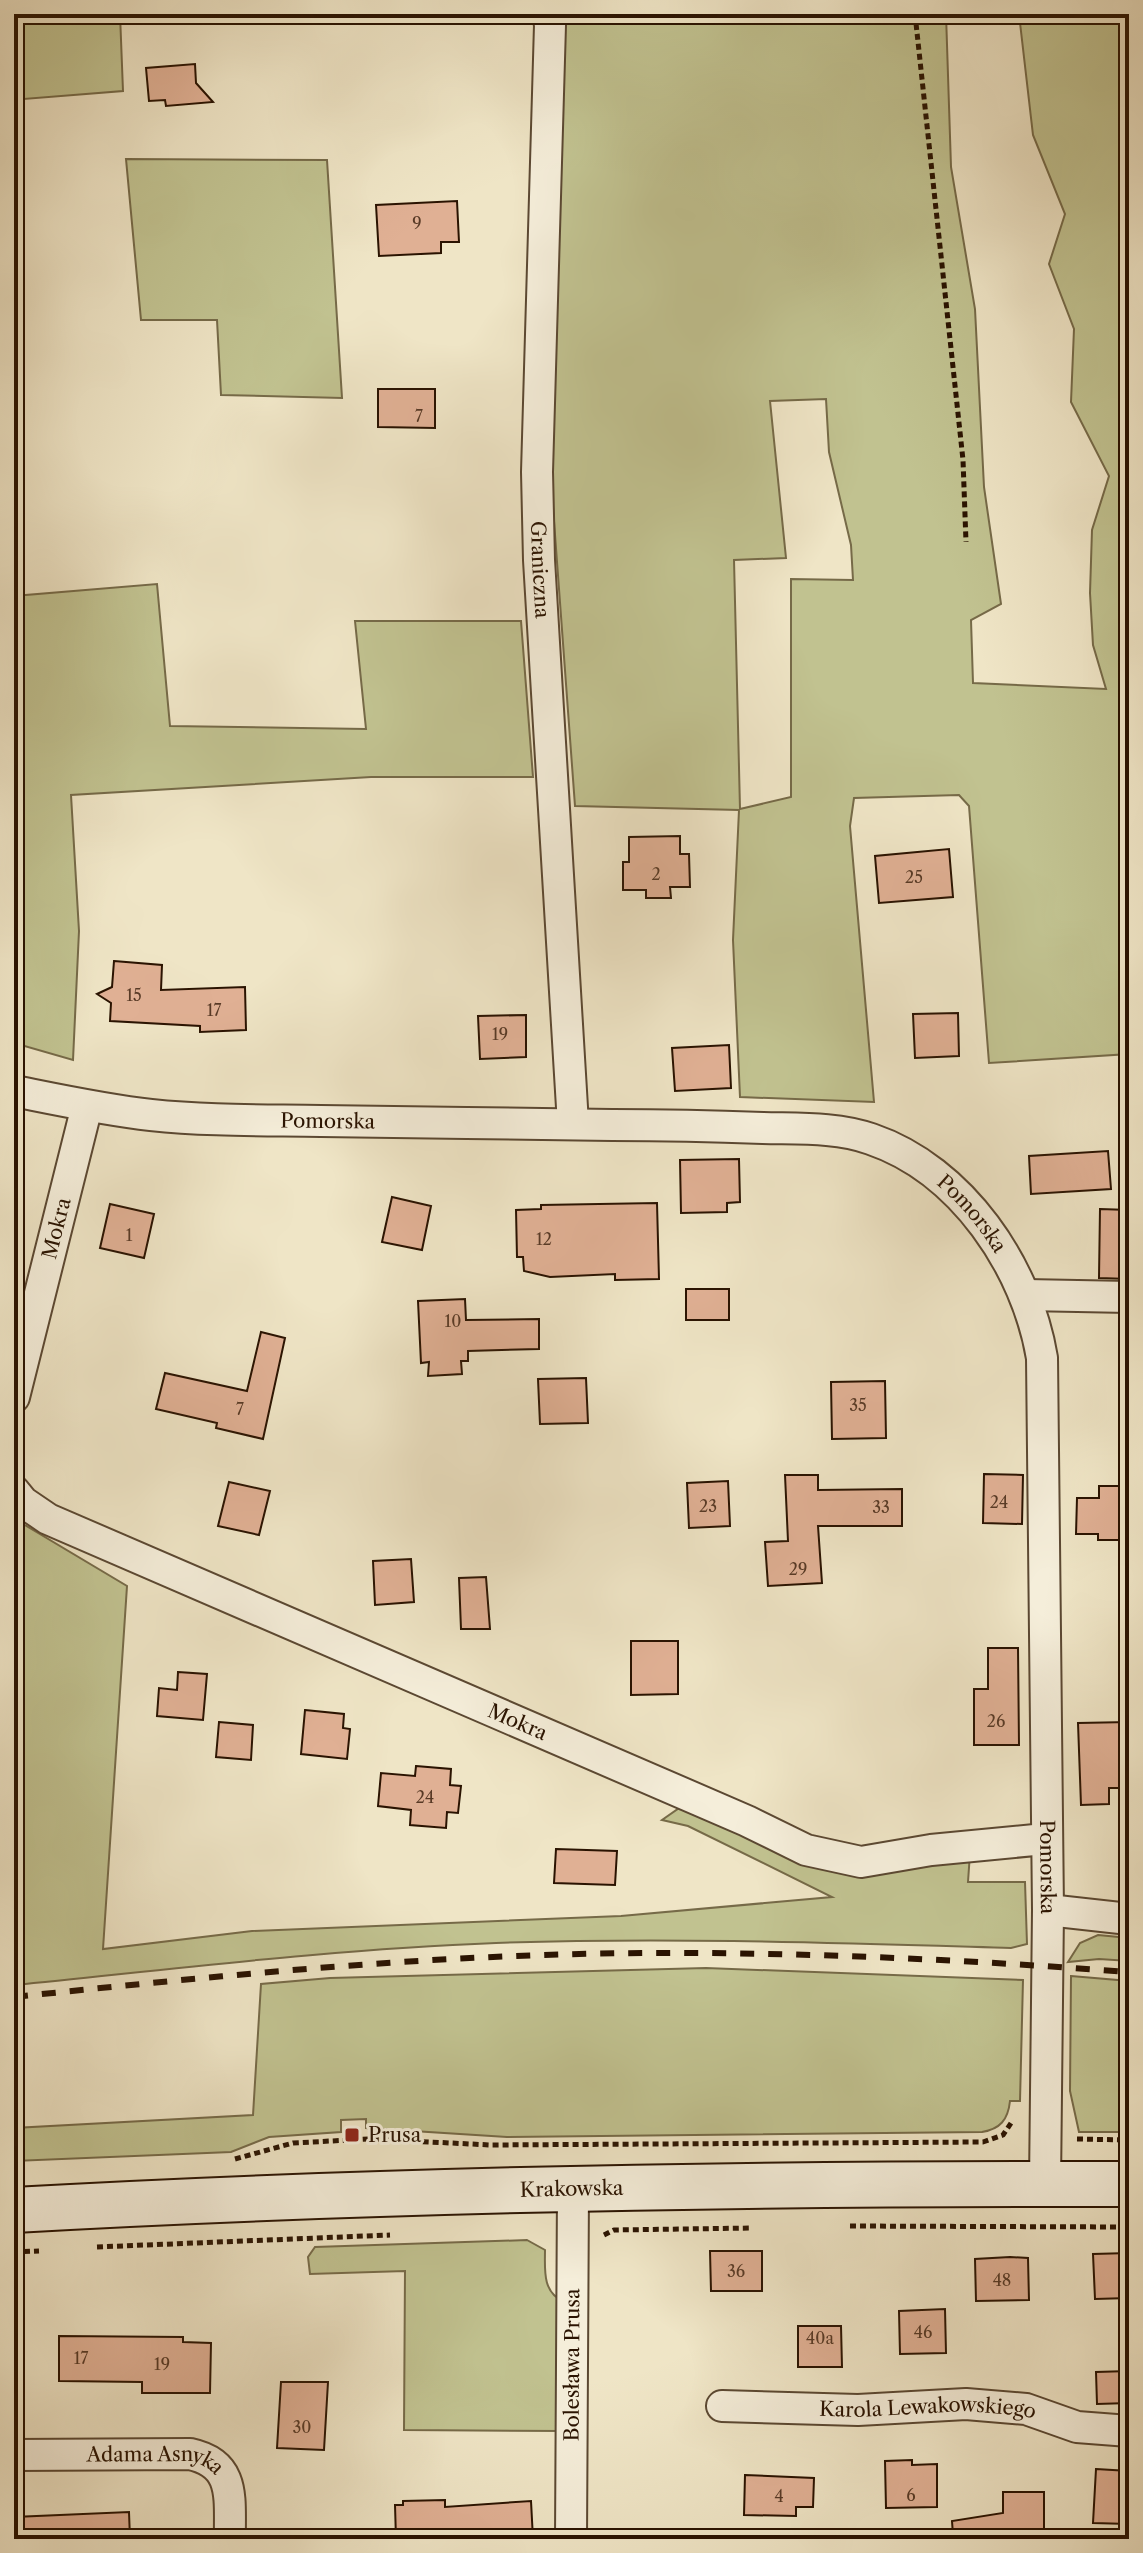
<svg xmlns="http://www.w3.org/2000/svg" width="1143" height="2553" font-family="'Libre Caslon Text',serif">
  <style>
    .green { fill: #c1c290; stroke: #766a48; stroke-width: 2; fill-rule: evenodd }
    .building { fill: #e0b094; stroke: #2a1301; stroke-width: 2 }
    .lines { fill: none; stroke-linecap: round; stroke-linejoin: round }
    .street-casing { stroke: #5b4832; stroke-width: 34 }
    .secondary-casing { stroke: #2a1301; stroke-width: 48 }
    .path { stroke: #2a1301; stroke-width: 5; stroke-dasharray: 6 4; stroke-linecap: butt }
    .street { stroke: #f5eeda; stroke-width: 30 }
    .secondary { stroke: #f5eeda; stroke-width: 44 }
    .rail { stroke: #2a1301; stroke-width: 6; stroke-dasharray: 14 14; stroke-linecap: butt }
    .poi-dot { fill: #8f2418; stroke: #f5eeda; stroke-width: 3 }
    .labels { text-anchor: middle; stroke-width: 6; stroke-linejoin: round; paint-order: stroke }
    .number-label { font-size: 16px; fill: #583a26 }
    .street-label { font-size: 20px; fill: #2a1301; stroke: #f5eeda }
    .poi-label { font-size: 20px; fill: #2a1301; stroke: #f5eeda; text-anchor: start }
  </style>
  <rect width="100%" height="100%" fill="#efe5c6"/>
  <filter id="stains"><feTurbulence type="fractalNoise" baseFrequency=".0025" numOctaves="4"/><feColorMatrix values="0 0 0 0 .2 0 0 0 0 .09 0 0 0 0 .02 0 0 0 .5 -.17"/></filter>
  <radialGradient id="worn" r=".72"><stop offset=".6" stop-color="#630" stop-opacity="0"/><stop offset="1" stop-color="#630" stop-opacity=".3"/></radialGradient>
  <g class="green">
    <polygon points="17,14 120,14 123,91 24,99"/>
    <path d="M548 14H946L951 167 975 309 984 487 1001 604 971 620 973 683 1106 689 1093 645 1090 593 1092 530 1109 476 1071 402 1074 329 1049 264 1065 214 1033 135 1019 14H1129V1054L989 1063 969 806 959 795 854 798 850 826 874 1102 740 1097 733 940 739 810 575 806 545 399ZM826 399 829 452 851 545 853 580 791 579V797L740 809 734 560 786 558 770 401Z"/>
    <polygon points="126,159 327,160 342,398 221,395 217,320 141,320"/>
    <polygon points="157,584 170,726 366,729 355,621 521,621 533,777 371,777 71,795 79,931 73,1060 14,1043 14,596"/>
    <path d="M23 1524 127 1586 103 1949 252 1931 621 1916 832 1897 688 1826 662 1820 685 1804 837 1872 970 1853 968 1882H1025L1027 1944 1011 1948C839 1943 668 1937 496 1943 335 1949 174 1969 14 1985V1525Z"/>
    <polygon points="1098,1935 1129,1938 1129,1961 1099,1959 1068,1962 1080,1943"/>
    <path d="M706 1968 1023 1980 1020 2101H1010C1008 2120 1000 2129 982 2132L507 2137 366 2128V2119L341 2120V2132L269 2137 231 2152 14 2161V2128L253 2115 261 1984 330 1978Z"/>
    <polygon points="1071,1976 1129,1981 1129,2132 1079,2132 1070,2091"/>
    <path d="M527 2240 545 2250C545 2269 542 2292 563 2301L562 2431 404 2430 405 2271 310 2274 308 2257 315 2247Z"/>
  </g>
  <g class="building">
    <polygon points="195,64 196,83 213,102 166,106 165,100 149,101 146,68"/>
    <polygon points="457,201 459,242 441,242 441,253 379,256 376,205"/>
    <polygon points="378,389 435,389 435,428 378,427"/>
    <polygon points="680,836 680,854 689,854 690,887 670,887 671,898 646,898 646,890 623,890 623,862 629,862 629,837"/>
    <polygon points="949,849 953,897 879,903 875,856"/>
    <polygon points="114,961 162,965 161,990 245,987 246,1030 200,1032 200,1026 110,1021 111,1003 97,994 112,987"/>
    <polygon points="958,1013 959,1056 915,1058 913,1014"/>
    <polygon points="526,1015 526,1057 480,1059 478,1016"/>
    <polygon points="729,1045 731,1088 675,1091 672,1048"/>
    <polygon points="1108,1151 1111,1189 1031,1194 1029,1156"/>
    <polygon points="739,1159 740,1202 727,1203 727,1212 681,1213 680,1160"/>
    <polygon points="392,1197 431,1206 422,1250 382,1242"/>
    <polygon points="657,1203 659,1279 615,1280 615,1274 550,1277 524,1271 523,1257 517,1257 516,1210 541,1209 541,1205"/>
    <polygon points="110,1204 154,1214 144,1258 100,1248"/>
    <polygon points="1100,1209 1129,1210 1129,1279 1099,1278"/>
    <rect x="686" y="1289" width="43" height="31"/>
    <polygon points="465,1299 466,1320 539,1319 539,1349 468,1351 468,1361 461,1361 462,1374 428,1376 429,1362 421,1363 418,1301"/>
    <polygon points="261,1332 285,1338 263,1439 216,1428 217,1423 156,1409 165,1373 247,1391"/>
    <polygon points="586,1378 588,1423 540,1424 538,1379"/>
    <polygon points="885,1381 886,1438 832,1439 831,1382"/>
    <polygon points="984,1474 1023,1475 1022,1524 983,1523"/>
    <polygon points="785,1475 818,1475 818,1490 902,1489 902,1526 818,1526 822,1583 768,1586 765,1542 788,1541"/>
    <polygon points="728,1481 730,1526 689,1528 687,1483"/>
    <polygon points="229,1482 270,1491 259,1535 218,1526"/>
    <polygon points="1099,1486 1129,1486 1129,1540 1098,1540 1098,1534 1076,1534 1077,1498 1099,1498"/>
    <polygon points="411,1559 414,1602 375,1605 373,1561"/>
    <polygon points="486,1577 490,1629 461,1629 459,1578"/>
    <polygon points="631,1641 678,1641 678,1694 631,1695"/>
    <polygon points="988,1648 1018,1648 1019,1745 974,1745 974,1689 988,1689"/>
    <polygon points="178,1672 207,1674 203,1720 157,1716 159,1688 177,1690"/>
    <polygon points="305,1710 344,1714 343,1728 350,1729 347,1759 301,1754"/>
    <polygon points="219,1722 253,1725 251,1760 216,1757"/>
    <polygon points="1129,1722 1129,1788 1109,1788 1109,1804 1081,1805 1078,1723"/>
    <polygon points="416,1766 451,1769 450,1785 461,1786 458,1813 447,1812 446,1828 410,1825 411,1810 378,1806 381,1773 415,1776"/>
    <polygon points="556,1849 617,1851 615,1885 554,1883"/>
    <polygon points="710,2251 762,2251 762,2291 711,2291"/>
    <polygon points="1129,2253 1129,2298 1095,2299 1093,2254"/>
    <polygon points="1010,2257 1028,2258 1029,2300 976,2301 975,2259"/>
    <polygon points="945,2309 946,2353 900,2354 899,2311"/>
    <polygon points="798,2326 841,2326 842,2367 798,2367"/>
    <polygon points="59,2336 183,2337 183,2342 211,2343 210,2393 142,2393 142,2382 59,2381"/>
    <polygon points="1129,2371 1129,2403 1097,2404 1096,2372"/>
    <polygon points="281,2382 328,2382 324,2450 277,2448"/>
    <polygon points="912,2460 912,2465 937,2464 937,2507 886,2508 885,2461"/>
    <polygon points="1096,2469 1129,2471 1129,2524 1093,2523"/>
    <polygon points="745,2475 814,2478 813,2507 796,2507 796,2516 744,2515"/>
    <polygon points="1003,2492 1044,2492 1044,2536 953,2535 952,2521 1003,2513"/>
    <polygon points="445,2500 445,2507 531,2501 533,2539 396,2539 395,2505 403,2505 403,2501"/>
    <polygon points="129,2512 130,2539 14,2539 14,2517"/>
  </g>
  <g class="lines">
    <defs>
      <g id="street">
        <path id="s1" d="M548 14 550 25 537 472 539 560 573 1124"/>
        <path id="s2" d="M14 1091C59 1100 105 1110 151 1115 207 1121 264 1120 321 1121 418 1122 515 1124 612 1125 662 1125 712 1126 763 1128 798 1129 837 1127 871 1139 962 1170 1027 1267 1042 1358L1048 1910 1045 2184"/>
        <polyline points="1026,1295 1129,1297"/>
        <path id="s3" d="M14 1397 87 1106"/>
        <path id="s4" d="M14 1491 23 1502 48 1519 747 1821 806 1850 861 1862 931 1850 1045 1839"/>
        <polyline points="1048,1910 1129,1919"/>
        <path id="s5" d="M722 2406 858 2410 966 2404 1026 2409 1077 2427 1129 2431"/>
        <path id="s6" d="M14 2455 190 2454C237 2464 229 2500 230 2539"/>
        <path id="s7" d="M571 2539 573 2190"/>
      </g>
      <g id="secondary">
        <path id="s8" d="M14 2210C385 2189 757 2183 1129 2184"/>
      </g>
    </defs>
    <use href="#street" class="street-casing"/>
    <use href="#secondary" class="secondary-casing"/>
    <g class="path">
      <polyline points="915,14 963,460 966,542"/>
      <polyline points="1077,2139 1129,2140"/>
      <polyline points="235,2159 293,2143 369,2139 491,2145 983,2142 1003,2135 1013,2120"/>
      <polyline points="850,2226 1129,2227"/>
      <polyline points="604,2235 614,2230 752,2228"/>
      <polyline points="97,2247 390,2235"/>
      <polyline points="14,2252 39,2251"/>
    </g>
    <use href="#street" class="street"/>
    <use href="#secondary" class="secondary"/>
    <path class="rail" d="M14 1997C224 1975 435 1954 646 1953 807 1952 968 1960 1129 1972"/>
  </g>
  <rect class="poi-dot" x="344" y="2127" width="16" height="16" rx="4"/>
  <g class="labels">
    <g class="number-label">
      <text x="417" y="229">9</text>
      <text x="419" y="422">7</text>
      <text x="656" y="880">2</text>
      <text x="914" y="883">25</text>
      <text x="134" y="1001">15</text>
      <text x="214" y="1016">17</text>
      <text x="500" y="1040">19</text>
      <text x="129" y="1241">1</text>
      <text x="544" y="1245">12</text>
      <text x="453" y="1327">10</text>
      <text x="858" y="1411">35</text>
      <text x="240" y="1415">7</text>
      <text x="999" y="1508">24</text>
      <text x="708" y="1512">23</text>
      <text x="881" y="1513">33</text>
      <text x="798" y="1575">29</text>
      <text x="996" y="1727">26</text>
      <text x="425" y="1803">24</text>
      <text x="736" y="2277">36</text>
      <text x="1002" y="2286">48</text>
      <text x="923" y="2338">46</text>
      <text x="820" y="2344">40a</text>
      <text x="81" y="2364">17</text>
      <text x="162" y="2370">19</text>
      <text x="302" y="2433">30</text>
      <text x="911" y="2501">6</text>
      <text x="779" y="2502">4</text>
    </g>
    <g class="street-label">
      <text dy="7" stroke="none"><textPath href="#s1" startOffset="556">Graniczna</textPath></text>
      <text dy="7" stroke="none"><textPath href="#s2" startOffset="316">Pomorska</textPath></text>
      <text dy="7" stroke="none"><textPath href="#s2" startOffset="988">Pomorska</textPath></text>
      <text dy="7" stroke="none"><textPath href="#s3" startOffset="174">Mokra</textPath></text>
      <text dy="7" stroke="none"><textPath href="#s4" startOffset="556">Mokra</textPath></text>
      <text dy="7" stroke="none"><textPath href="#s2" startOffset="1660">Pomorska</textPath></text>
      <text dy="7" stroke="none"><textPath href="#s8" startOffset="558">Krakowska</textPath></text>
      <text dy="7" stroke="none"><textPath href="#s7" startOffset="174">Bolesława Prusa</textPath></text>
      <text dy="7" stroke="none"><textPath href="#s5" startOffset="206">Karola Lewakowskiego</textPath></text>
      <text dy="7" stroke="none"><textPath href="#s6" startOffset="142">Adama Asnyka</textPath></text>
    </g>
    <g class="poi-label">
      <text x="368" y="2142">Prusa</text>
    </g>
  </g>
  <rect width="1143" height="2553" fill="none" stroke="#efe5c6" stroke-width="48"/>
  <rect x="16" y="16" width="1111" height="2521" fill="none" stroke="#2a1301" stroke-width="4"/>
  <rect x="24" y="24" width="1095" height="2505" fill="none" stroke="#2a1301" stroke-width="2"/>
  <rect width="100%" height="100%" filter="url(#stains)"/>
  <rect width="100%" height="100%" fill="url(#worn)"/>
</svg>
